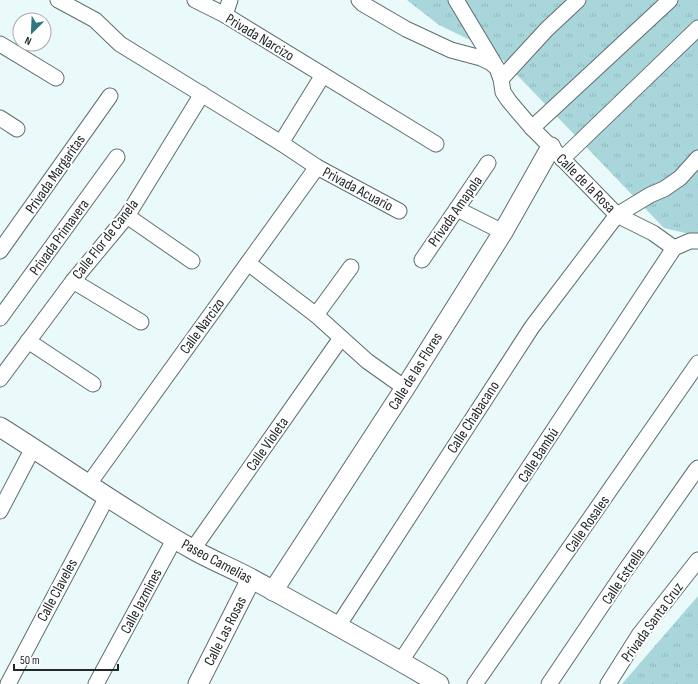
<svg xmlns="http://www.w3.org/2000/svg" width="698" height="684" font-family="'Sofia Sans Condensed',sans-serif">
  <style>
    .grass { fill: url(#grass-tufts) }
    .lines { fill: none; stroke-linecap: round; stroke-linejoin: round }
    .minor-casing { stroke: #5f6d6e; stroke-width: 17 }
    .tertiary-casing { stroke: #5f6d6e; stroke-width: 21 }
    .minor { stroke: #fff; stroke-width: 15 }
    .tertiary { stroke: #fff; stroke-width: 19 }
    .labels { text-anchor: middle; stroke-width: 4; stroke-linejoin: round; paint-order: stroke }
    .street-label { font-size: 15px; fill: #222829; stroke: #fff }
  </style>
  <defs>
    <pattern id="grass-tufts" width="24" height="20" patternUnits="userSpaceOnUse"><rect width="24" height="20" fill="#a8d6da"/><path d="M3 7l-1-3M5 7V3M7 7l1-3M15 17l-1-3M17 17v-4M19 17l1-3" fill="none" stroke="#90b8bb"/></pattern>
  </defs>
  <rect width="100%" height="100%" fill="#eaf9fa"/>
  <g class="grass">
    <polygon points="407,0 698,0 698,236 664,228 495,52 439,25"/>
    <polygon points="698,596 698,684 622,684"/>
  </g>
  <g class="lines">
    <defs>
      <g id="minor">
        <polyline points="58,0 95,20 120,44 281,143 317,167 399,211"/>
        <polyline points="195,0 225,15 436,144"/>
        <polyline points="359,0 363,4 406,29 451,50 481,58 491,63 497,68 501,79 503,92 509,101 532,128 551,147 617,215 653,233 674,248 690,241 698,241"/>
        <polyline points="456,0 495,65"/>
        <polyline points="225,15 230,0"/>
        <polyline points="0,44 56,78"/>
        <polyline points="501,79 547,29 578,0"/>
        <polyline points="0,118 17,129"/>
        <polyline points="532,128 670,0"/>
        <polyline points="281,143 323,75"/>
        <polyline points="562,159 698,28"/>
        <polyline points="457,209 503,232"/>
        <polyline points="127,216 192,261"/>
        <polyline points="0,251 110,96"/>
        <polyline points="422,260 488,163"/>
        <polyline points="248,263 316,315 367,361 405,388"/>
        <polyline points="73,281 141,322"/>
        <polyline points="316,315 351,267"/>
        <polyline points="0,318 117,157"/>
        <polyline points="28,341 93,384"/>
        <polyline points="0,379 73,281 127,216 202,94"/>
        <polyline points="88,485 317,167"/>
        <polyline points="0,511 33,448"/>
        <polyline points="193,549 341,338"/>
        <polyline points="338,626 532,327 617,215 650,195 664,189 680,178 698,158"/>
        <polyline points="401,661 674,248"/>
        <polyline points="8,684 107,497"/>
        <polyline points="96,684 175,538"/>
        <polyline points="475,684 698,363"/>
        <polyline points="549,684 625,571 696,470 698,468"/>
        <polyline points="608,684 639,635 698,560"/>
      </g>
      <g id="tertiary">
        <path d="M0 427C64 467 126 512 192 549 211 560 232 568 252 579 314 613 377 647 439 684"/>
        <polyline points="273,591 405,388 503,232 551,147"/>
        <polyline points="198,684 251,579"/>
      </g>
    </defs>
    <use href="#minor" class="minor-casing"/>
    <use href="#tertiary" class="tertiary-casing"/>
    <use href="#minor" class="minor"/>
    <use href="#tertiary" class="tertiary"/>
  </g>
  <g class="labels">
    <g class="street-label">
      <text transform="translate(260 37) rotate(31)" y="5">Privada Narcizo</text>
      <text transform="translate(55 174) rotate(-55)" y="5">Privada Margaritas</text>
      <text transform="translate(586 183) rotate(45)" y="5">Calle de la Rosa</text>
      <text transform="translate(358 189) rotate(28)" y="5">Privada Acuario</text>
      <text transform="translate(455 211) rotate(-55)" y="5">Privada Amapola</text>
      <text transform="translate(59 237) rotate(-54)" y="5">Privada Primavera</text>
      <text transform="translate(105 239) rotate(-52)" y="5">Calle Flor de Canela</text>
      <text transform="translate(202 326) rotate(-54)" y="5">Calle Narcizo</text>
      <text transform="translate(415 371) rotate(-58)" y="5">Calle de las Flores</text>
      <text transform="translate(473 417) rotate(-57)" y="5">Calle Chabacano</text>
      <text transform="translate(267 444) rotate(-55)" y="5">Calle Violeta</text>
      <text transform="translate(538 455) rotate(-57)" y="5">Calle Bambú</text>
      <text transform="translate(587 524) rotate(-55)" y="5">Calle Rosales</text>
      <text transform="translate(217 561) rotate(28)" y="5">Paseo Camelias</text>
      <text transform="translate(623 576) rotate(-56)" y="5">Calle Estrella</text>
      <text transform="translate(57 590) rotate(-62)" y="5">Calle Claveles</text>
      <text transform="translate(141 601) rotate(-62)" y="5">Calle Jazmines</text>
      <text transform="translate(652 622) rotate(-54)" y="5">Privada Santa Cruz</text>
      <text transform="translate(225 631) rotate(-63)" y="5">Calle Las Rosas</text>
    </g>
  </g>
  <g transform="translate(32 32) rotate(204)"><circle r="19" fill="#ffffff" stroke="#a7a9a9"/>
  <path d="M0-3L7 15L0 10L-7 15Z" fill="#2f797e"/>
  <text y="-6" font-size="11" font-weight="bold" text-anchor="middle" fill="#222829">N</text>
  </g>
  <path d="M14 664v6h104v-6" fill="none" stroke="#222829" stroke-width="2"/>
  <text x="20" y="664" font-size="12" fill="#222829" stroke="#ffffff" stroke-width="3" paint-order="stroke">50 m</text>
</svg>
